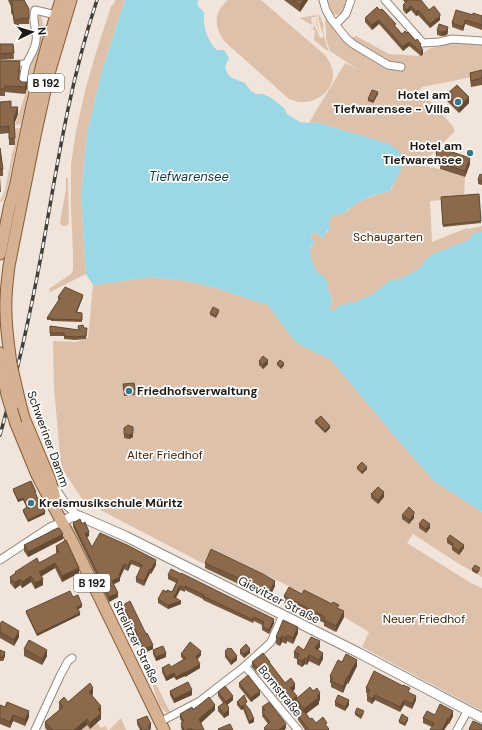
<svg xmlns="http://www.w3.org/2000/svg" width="482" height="730" font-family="'DM Sans',sans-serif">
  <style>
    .green { fill: #ddc1ab }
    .water { fill: #9cd7e5 }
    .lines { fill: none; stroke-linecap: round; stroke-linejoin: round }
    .pedestrian-casing { stroke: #93887e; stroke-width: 7 }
    .minor-casing { stroke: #93887e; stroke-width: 9 }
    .secondary-casing { stroke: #93887e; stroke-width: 11 }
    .primary-casing { stroke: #835b37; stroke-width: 13 }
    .pedestrian { stroke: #fff; stroke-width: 5 }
    .minor { stroke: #fff; stroke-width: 7 }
    .secondary { stroke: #fff; stroke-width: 9 }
    .primary { stroke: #d6b292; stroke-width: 11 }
    .rail-casing { stroke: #443e39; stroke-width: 3.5 }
    .rail { stroke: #fff; stroke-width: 2; stroke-dasharray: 6; stroke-linecap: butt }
    .primary-bridge-casing { stroke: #835b37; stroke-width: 13; stroke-linecap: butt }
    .primary-bridge { stroke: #d6b292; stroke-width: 11 }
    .wall { fill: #785a40 }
    .shaded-wall { fill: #624a34 }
    .building { fill: #8c694a; stroke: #624a34 }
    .poi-dot { fill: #347988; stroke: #fff; stroke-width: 1.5 }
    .labels { text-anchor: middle; stroke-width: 3.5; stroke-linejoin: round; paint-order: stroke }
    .shield { fill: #fff; stroke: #615e5b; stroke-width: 1 }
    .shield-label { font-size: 11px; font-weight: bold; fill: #1d1915 }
    .poi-label { font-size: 12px; font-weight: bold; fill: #1d1915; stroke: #fff; text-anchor: end }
    .park-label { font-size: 12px; fill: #3c2207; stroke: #fff }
    .street-label { font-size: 12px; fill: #1d1915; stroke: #fff }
    .water-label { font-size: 13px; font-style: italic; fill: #0c424c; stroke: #fff }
  </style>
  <rect width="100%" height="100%" fill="#f1e4da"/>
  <g class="green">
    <polygon points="115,0 125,0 102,71 87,133 81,197 86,274 50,292 49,289 71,274 73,270 73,252 71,210 71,164 76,131 86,87 95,56 111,6 114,4"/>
    <path d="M228 0H261L326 56C329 61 333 68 333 74 333 91 317 103 301 102 297 102 293 100 289 99L225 42C214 28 213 12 228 0Z"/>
    <path d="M328 0H348L342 13C331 20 330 8 328 0Z"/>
    <path d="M318 14 320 16 324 26 323 28C324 37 326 44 329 52L314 40 315 31 311 28H314L313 19 314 24 320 38 324 37 319 22Z"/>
    <polygon points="316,15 317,23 321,35 316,24 316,17 311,17 312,25 300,18"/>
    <polygon points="40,16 41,16 44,27 44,32 26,100 27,101 21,124 15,125 27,89 25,88 27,70 38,48 40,41 40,35 37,18"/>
    <path d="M327 18 346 41 356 36 389 54 418 56 431 48 452 43H482V75L422 87 417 93 428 99 452 125 455 131 422 164 432 168V167L465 177 464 198 430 201 432 242 467 228 469 229 482 226V232L473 234 469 240 464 242 455 245 444 250 434 253 427 258 419 269 400 279 392 280 387 282 381 288 368 297 360 299 357 302 345 305H340L333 311 331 310 330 307 332 300 331 296 329 293 328 288V283C324 279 319 275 316 271 315 268 309 252 310 249 311 247 313 246 314 244L311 238 312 234C317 232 319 234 321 238L325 233 328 232 330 224V219C335 212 336 215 342 214 344 214 355 205 356 203 367 199 377 193 388 192L392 189 393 184 401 170 390 144 316 122 309 123C320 103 333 84 345 63L357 69 330 51 326 39V29L325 22 326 19Z"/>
    <polygon points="20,128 7,190 2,202 0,201 5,190 12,154 15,145 8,129"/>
    <polygon points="66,178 68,178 68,179 69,222 68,225 64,226 61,225 60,222 66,189"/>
    <polygon points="151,277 188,281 216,288 268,305 295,342 331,360 392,433 434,481 482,512 482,577 456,562 413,534 407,543 471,583 482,588 482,711 362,647 369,632 307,595 211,548 204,564 87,503 84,502 61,467 54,387 53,341 76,342 88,338 93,285"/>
    <path d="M154 681 156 686H157L170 712 167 713C158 708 155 692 152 682Z"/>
    <polygon points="121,718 126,730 109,730"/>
    <polygon points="97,723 101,728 105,726 108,730 81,730 87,725 90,729"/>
  </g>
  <path class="water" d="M125 0H198C196 10 202 7 204 13 205 16 203 19 204 22 204 29 211 48 218 50 220 50 222 50 224 50L229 58 225 66 227 73 232 78 245 83 250 90 256 94H262L270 97 284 108 287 114 300 122 309 123 316 122 390 144 401 153 403 160 401 170 393 184 390 191 374 195 356 203 354 206 348 209 345 213 343 214H337L333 216 330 219C330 222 329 226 330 229L325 233 324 237 321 238C319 234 317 232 312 234L311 238V239L314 240C315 247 309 245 310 251 310 254 315 270 317 272 322 276 325 276 328 283V288L329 293 331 296 332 300 330 307 331 310 333 311 340 305H345L349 302H357L362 298 368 297 381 288 387 282 392 280 400 279 419 269 427 258 434 253 444 250 455 245 464 242 469 240 473 234 479 232H482V512L434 481 392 433 331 360 295 342 268 305 216 288 188 281 151 277 93 285 86 274 81 197 87 133 102 71Z"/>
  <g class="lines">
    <defs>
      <polyline id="pedestrian" points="0,64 27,63"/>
      <g id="minor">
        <polyline points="323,0 326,10 331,19 347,39 353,44 388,65 401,67"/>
        <polyline points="385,0 423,43 439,42 452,39 482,41"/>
        <polyline points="336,24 346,14 351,0"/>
        <path d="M23 84C24 77 24 71 26 65 29 57 35 50 36 41 38 29 31 23 35 10L56 15"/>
        <polyline points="56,489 68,507 79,516"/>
        <polyline points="0,560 50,527 62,522"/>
        <polyline points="245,666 298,730"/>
        <polyline points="160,722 200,701 245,666 271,642 283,615"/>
        <polyline points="35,730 60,676 68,661 72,658"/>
        <polyline points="457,730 468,710"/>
      </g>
      <polyline id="secondary" points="62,522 71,517 79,516 125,536 359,653 482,718"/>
      <g id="primary">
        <path d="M0 254C3 239 6 224 9 209 11 200 14 192 16 183 28 121 41 59 61 0"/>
        <polyline points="0,353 2,368"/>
        <path d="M11 364C9 347 6 330 6 313 5 297 7 282 9 266L35 136 48 77 71 0"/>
        <polyline points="20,403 24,418 50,480 56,502"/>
        <polyline points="16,424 37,475 73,543 164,730"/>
      </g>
    </defs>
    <use href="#pedestrian" class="pedestrian-casing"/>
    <use href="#minor" class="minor-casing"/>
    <use href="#secondary" class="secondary-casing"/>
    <use href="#primary" class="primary-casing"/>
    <use href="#pedestrian" class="pedestrian"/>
    <use href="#minor" class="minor"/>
    <use href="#secondary" class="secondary"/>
    <use href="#primary" class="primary"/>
    <defs>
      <path id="rail" d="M0 435C18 371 32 306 44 240 58 159 71 78 97 0"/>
    </defs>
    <use href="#rail" class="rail-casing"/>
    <use href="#rail" class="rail"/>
    <defs>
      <g id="primary-bridge">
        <polyline points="11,364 20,403"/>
        <polyline points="2,368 7,395 16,424"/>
      </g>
    </defs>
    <use href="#primary-bridge" class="primary-bridge-casing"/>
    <use href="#primary-bridge" class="primary-bridge"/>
  </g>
  <g class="wall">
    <polygon points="8,0 24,0 29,18 29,24 19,24 19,26 14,26 13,16 11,13 11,7"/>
    <polygon points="284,0 308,0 300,12"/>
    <polygon points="403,0 421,0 429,10 440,20 430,28 418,15 416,16 411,10 406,14 403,10 403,5 405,3"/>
    <polygon points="377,7 402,34 421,48 423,54 421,56 409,46 403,51 379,24 372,30 365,22 365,18"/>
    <polygon points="473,15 482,16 482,30 465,24 463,31 452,27 452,23"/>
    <polygon points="437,31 448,31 447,35 441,36 437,35"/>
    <polygon points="0,44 13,44 14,59 0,60"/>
    <polygon points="0,61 20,67 19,80 27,88 25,94 5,92 5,96 0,96"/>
    <polygon points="482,71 482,85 471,87 470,79 470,73"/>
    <polygon points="378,94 373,103 368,101 368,99"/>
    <polygon points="447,94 469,103 459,113 447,101"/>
    <polygon points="0,102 11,107 18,114 14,124 15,145 9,145 9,133 0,134"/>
    <polygon points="0,148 3,169 3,176 0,176 1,192 0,192"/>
    <polygon points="436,151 470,164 465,177 440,169 440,166 437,165"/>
    <polygon points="482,175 482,185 478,184 478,180"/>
    <polygon points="479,194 481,223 443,227 441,197"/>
    <polygon points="58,297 83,297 77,312 82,313 82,322 51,321 51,320 47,320 47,318 59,300 58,299"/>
    <polygon points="219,312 216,318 210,315 210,313"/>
    <polygon points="50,326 78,330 78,326 84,328 87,331 86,339 75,340 64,339 64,336 50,336"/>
    <polygon points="259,361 268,364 263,369 259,365"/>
    <polygon points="277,363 284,365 281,369 277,365"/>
    <polygon points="123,384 135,390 135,395 124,396"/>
    <polygon points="315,421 330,428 325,433 315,423"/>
    <polygon points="124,428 133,437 129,439 124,438"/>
    <polygon points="357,467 367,469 362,474 357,469"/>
    <polygon points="13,489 36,494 45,514 28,522 23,512 23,510 27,508 23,500 18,502 13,491"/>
    <polygon points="371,494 384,497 378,504 371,498"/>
    <polygon points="402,515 414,518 409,524 402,519"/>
    <polygon points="73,523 82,524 89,536 87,537 92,547 156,565 151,574 150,573 144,586 136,582 136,578 141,568 131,564 128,571 124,569 120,578 120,581 114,584 118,597 109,602 73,527"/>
    <polygon points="419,524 430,528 426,533 419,528"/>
    <polygon points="63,539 28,557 24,551 24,545"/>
    <polygon points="447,539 464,548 459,555 452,550 452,546 447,543"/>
    <polygon points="56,546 79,573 62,582 55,568 41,576 43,585 35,589 31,582 22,588 20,585 15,589 10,583 10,577 15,573 15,572 39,563 57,554 56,552"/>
    <polygon points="205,563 275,586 269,598 251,589 251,590 205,568"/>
    <polygon points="472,569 480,570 477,574 472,571"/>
    <polygon points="168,575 274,623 269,634 262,630 262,625 254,621 253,623 203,600 203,599 185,590 185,592 180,590 176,598 181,604 168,609 158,603 158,599 167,592 172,592 176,583 168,579"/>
    <polygon points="302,594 339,609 344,617 336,632 324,626 324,623 284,603 284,596"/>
    <polygon points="73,597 82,607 78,609 80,615 37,636 26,613 26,611"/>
    <polygon points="123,605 146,634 153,649 144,653 123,609"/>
    <polygon points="0,624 19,637 14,646 0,638"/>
    <polygon points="298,633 293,644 287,641 286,644 282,642 280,646 276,644 276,637"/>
    <polygon points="320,647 318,650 323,659 319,666 309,661 307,665 305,664 302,667 297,664 297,659 294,658 294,652"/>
    <polygon points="24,649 47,656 42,665 24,656"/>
    <polygon points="0,650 5,656 3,661 0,661"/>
    <polygon points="153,650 166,657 156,661 153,654"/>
    <polygon points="240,650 250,653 244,658 240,654"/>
    <polygon points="225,651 237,660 231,665 225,657"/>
    <polygon points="181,654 201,655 197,660 200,668 185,677 185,676 176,680 174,677 166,681 162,672 162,668 171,667 184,660 181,657"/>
    <polygon points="252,662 270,664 285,683 295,689 293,691 297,698 320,700 319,701 319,704 306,714 310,719 316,723 327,727 329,730 305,730 298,720 298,716 302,712 296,705 296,702 288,709 276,695 276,693 261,674 259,675 252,667"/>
    <polygon points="342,662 357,666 348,684 347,683 343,693 331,687 331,683 330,683 330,676"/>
    <polygon points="239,683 260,695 251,702 239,687"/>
    <polygon points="366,688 410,693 416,700 412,709 404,705 400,712 375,700 372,704 367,701 367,696 368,694 366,693"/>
    <polygon points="170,691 192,695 174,703 170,695"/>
    <polygon points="218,692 233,700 227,705 229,708 229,715 224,718 218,711 218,707 223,703 218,696"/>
    <polygon points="93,694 92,695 101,712 101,719 90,729 87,725 81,730 47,730 45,728 45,722 59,710 59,702 68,702"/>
    <polygon points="237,702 247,705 247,706 254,722 249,724 243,709 241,710 237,705"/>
    <polygon points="335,702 349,705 345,711 335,706"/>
    <polygon points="0,705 29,717 25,726 13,721 10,728 0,724"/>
    <polygon points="262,707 286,728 284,730 264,730 264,728 268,724 262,716 263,712 262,711"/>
    <polygon points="193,710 215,710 200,723 204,730 182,730 181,728 181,723 182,722 180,719 180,714"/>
    <polygon points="355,713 364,713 361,719 355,715"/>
    <polygon points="435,715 453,716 449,724 448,724 444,730 430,730 432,727 423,723 423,718"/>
    <polygon points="137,720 151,729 149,729 150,730 140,730 137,724"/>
    <polygon points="408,720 405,726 399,723 399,721"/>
  </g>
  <g class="shaded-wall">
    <polygon points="304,0 308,0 300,12 300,5"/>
    <polygon points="411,6 411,10 406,14 406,10"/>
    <polygon points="418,10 418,15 416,16 416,12"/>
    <polygon points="440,16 440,20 430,28 430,24"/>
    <polygon points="379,20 379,24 372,30 372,25"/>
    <polygon points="465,20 465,24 463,31 463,27"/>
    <polygon points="448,27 448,31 447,35 441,36 441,32"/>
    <polygon points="409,42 409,46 403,51 403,47"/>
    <polygon points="423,50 423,54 421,56 421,52"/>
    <polygon points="20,61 20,67 18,86 18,79"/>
    <polygon points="27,82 27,88 25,94 25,87"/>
    <polygon points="378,92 378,94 373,103 373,101"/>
    <polygon points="469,97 469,103 459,113 459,106"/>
    <polygon points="18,107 18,114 14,125 14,118"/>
    <polygon points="470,158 470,164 465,177 465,171"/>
    <polygon points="83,295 83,297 76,314 76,312"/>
    <polygon points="268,360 268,364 263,369 263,365"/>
    <polygon points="284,363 284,365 281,369 281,367"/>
    <polygon points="330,426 330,428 325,433 325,431"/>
    <polygon points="133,433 133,437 129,439 129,435"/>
    <polygon points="367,467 367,469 362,474 362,472"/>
    <polygon points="384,492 384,497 378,504 378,500"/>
    <polygon points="23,498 23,500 18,502 18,500"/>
    <polygon points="45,512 45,514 28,522 28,520"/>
    <polygon points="414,514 414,518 409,524 409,520"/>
    <polygon points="430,524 430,528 426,533 426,529"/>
    <polygon points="89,532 89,536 85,538 85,534"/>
    <polygon points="63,534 63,539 28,557 28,552"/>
    <polygon points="464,545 464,548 459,555 459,551"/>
    <polygon points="131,560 131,564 128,571 128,566"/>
    <polygon points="156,560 156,565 151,574 151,570"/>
    <polygon points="55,563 55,568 39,578 39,572"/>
    <polygon points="124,564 124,569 120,578 120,581 112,585 112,581 119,575"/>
    <polygon points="79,568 79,573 62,582 62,576"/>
    <polygon points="150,569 150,573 144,586 144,581"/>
    <polygon points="31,576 31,582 22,588 22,582"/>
    <polygon points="20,579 20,585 15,589 15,583"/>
    <polygon points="43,579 43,585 35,589 35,583"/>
    <polygon points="275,581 275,586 269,598 269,592"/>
    <polygon points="180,586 180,590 174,601 174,597"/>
    <polygon points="118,593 118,597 109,602 109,597"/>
    <polygon points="181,601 181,604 168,609 168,605"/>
    <polygon points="82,605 82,607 77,610 77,607"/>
    <polygon points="344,611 344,617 336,632 336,626"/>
    <polygon points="80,613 80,615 37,636 37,634"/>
    <polygon points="274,619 274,623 269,634 269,630"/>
    <polygon points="298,627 298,633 293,644 293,638"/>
    <polygon points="19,631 19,637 14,646 14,640"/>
    <polygon points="287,635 287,641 286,644 286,638"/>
    <polygon points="282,636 282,642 280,646 280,639"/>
    <polygon points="320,641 320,647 315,654 315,648"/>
    <polygon points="153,645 153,649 144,653 144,649"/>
    <polygon points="250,649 250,653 244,658 244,654"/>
    <polygon points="47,650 47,656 42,665 42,659"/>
    <polygon points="201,651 201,655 196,661 196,657"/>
    <polygon points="5,652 5,656 3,661 3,657"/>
    <polygon points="166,653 166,657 156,661 156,657"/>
    <polygon points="323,653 323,659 319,666 319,660"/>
    <polygon points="309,655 309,661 307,665 307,659"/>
    <polygon points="237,656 237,660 231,665 231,661"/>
    <polygon points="305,658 305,664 302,667 302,661"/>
    <polygon points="357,660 357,666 348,684 348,677"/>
    <polygon points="200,664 200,668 185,677 185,673"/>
    <polygon points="261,669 261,674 259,675 259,670"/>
    <polygon points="185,672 185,676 176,680 176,677"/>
    <polygon points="174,673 174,677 166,681 166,677"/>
    <polygon points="347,677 347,683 343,693 343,687"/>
    <polygon points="295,684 295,689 290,693 290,688"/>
    <polygon points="93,688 93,694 89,698 89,692"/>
    <polygon points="192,690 192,695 174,703 174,699"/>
    <polygon points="260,691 260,695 251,702 251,698"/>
    <polygon points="320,693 320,700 319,701 319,704 304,715 304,709"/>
    <polygon points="375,695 375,700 372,704 372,699"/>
    <polygon points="233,696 233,700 226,706 226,702"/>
    <polygon points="297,696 297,700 296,699 296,702 288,709 288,704"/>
    <polygon points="416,696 416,700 412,709 412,704"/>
    <polygon points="349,700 349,705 345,711 345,707"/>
    <polygon points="404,700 404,705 400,712 400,707"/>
    <polygon points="215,705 215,710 199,725 199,719"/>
    <polygon points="243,705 243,709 241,710 241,707"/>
    <polygon points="101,706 101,712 98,716 98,709"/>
    <polygon points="229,708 229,715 224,718 224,714"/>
    <polygon points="29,711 29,717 25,726 25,720"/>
    <polygon points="453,711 453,716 449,724 449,719"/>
    <polygon points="101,713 101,719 90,729 90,723"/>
    <polygon points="13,715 13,721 10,728 10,722"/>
    <polygon points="408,718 408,720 405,726 405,724"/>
    <polygon points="448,718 448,724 444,730 442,730"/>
    <polygon points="87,719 87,725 81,730 74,730"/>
    <polygon points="254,719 254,722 249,724 249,721"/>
    <polygon points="151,724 151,729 148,730 148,726"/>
    <polygon points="286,724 286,728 284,730 279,730"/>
  </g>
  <g class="building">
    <polygon points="11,0 24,0 29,9 29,18 19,19 19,20 14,20 13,10 11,7 13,6"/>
    <polygon points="293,0 304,0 300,5"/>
    <polygon points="406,0 421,0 429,10 434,6 440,14 440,16 430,24 418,10 416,12 411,6 406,10 403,5 407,1"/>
    <polygon points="377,7 380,10 382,9 396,24 394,25 402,34 405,31 407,33 408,32 416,41 417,39 421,44 420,46 423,50 421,52 409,42 403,47 379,20 372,25 365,18"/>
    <polygon points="456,10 473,15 473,13 482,16 482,25 465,20 463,27 452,23"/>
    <polygon points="439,24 448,27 447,31 441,32 437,31"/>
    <polygon points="0,44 13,44 14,53 0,54"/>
    <polygon points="0,61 20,61 18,79 22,82 27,82 25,87 5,86 5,89 0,89"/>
    <polygon points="482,70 482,78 471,81 470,73"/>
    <polygon points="457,85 469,97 459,106 447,94"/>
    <polygon points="372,90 378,92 373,101 368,99"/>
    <polygon points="11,101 11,107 18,107 14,118 15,138 9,139 9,126 0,127 0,102"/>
    <polygon points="0,148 3,169 0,169"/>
    <polygon points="446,150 470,158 465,171 440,163 441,160 437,158 436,151"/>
    <polygon points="480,174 482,175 482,181 478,180"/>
    <polygon points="479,194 481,221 443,225 441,197"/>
    <polygon points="65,287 83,295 76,312 82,313 82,320 51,319 51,318 47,318 60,298 58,297"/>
    <polygon points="213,307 219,310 216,316 210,313"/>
    <polygon points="83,325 84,328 87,328 86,336 75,337 64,336 64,333 50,333 50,326 79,330 78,326"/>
    <polygon points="263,356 268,360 263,365 259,361"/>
    <polygon points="280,360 284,363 281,367 277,363"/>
    <polygon points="134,383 135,390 124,391 123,384"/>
    <polygon points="321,416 330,426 325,431 315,421"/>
    <polygon points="128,425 133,427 133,433 129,435 124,434 124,428"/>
    <polygon points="362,462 367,467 362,472 357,467"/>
    <polygon points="31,481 36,492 35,492 39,502 41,501 45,512 28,520 23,510 27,507 23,498 18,500 13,489"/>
    <polygon points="378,487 384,492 378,500 371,494"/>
    <polygon points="409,507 414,512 414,514 409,520 402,515"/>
    <polygon points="80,519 82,524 85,522 89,532 85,534 92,547 100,533 127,545 156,560 151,570 150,569 144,581 136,578 142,565 131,560 128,566 124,564 119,575 120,577 112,581 118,593 109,597 73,523"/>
    <polygon points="423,519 430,524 426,529 419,524"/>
    <polygon points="58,528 60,529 63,534 28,552 24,545"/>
    <polygon points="450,535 464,545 459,551 452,546 453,544 447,539"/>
    <polygon points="66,540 79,568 62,576 55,563 39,572 43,579 35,583 31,576 22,582 20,579 15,583 10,577 16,573 15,572 37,558 39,563 59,552 56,546"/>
    <polygon points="211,549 263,574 275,581 269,592 251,583 251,584 205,563"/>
    <polygon points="475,565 480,568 477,572 472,569"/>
    <polygon points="171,569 181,574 181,573 274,619 269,630 262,626 264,622 254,617 253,620 203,596 204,595 185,586 185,588 180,586 174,597 181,601 168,605 158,599 163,590 167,592 167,590 172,592 178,580 168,575"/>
    <polygon points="289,587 302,594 304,590 332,604 333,602 339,605 337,608 344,611 336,626 324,620 325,617 284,596"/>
    <polygon points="70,591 73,597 78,595 82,605 77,607 80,613 37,634 26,611"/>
    <polygon points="130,601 146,634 147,633 153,645 144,649 123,605"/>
    <polygon points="283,620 298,627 293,638 287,635 286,638 282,636 280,639 276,637"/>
    <polygon points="2,621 19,631 14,640 0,632 0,624"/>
    <polygon points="311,637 320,641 315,648 323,653 319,660 309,655 307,659 305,658 302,661 297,659 299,654 294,652 298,646 304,650"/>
    <polygon points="29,640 47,650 42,659 24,649"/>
    <polygon points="190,642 201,651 196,657 200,664 185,673 185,672 176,677 174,673 166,677 162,668 169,664 171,667 186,658 181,654"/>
    <polygon points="246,644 250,649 244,654 240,650"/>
    <polygon points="163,646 166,653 156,657 153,650"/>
    <polygon points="228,648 230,649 231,648 237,656 231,661 225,653 226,652 225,651"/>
    <polygon points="0,650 5,652 3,657 0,657"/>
    <polygon points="263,653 270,662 269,662 285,683 291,678 295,684 290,688 297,696 288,704 276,690 277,689 261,669 259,670 252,662"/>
    <polygon points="346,654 357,660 348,677 347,677 343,687 331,681 333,678 330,676 338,660 342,662"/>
    <polygon points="374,671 403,686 403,685 410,688 408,692 416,696 412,704 404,700 400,707 375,695 372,699 367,696 370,690 366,688"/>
    <polygon points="248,675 260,691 251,698 239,683"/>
    <polygon points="188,682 192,690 174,699 170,691"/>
    <polygon points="90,683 93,688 89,692 101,706 98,709 101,713 90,723 87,719 74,730 52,730 45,722 63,707 59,702 64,697 68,702"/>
    <polygon points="225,686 233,696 226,702 218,692"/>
    <polygon points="310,687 313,691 317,688 320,693 317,696 319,697 304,709 296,699"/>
    <polygon points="244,695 247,702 245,704 250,710 254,719 249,721 243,705 241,707 237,702"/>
    <polygon points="338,695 349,700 345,707 335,702"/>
    <polygon points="209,697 215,705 199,719 204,730 192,730 191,728 187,730 184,730 181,723 184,721 180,714 192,707 193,710"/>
    <polygon points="7,702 29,711 25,720 13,715 10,722 0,718 0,705 5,707"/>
    <polygon points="225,702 229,708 228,709 229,710 224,714 218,707"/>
    <polygon points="269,702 286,724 279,730 266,730 264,728 270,722 262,712 265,710 262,707"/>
    <polygon points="440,704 453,711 449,719 448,718 442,730 430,730 434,723 423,718 427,711 435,715"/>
    <polygon points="357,708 364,711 361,716 355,713"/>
    <polygon points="304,711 310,719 312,718 316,723 323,717 327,723 325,724 329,729 328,730 309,730 298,716"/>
    <polygon points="402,714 408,718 405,724 399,721"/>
    <polygon points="147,716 151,724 148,726 150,730 142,730 137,720"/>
    <polygon points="473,721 482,725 482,730 470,730 469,729"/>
    <polygon points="230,724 233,730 219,730 218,729"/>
  </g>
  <g class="poi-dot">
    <circle cx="458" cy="102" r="4"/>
    <circle cx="470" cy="153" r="4"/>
    <circle cx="129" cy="391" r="4"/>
    <circle cx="31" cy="503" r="4"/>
  </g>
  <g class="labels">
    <g class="shield">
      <rect x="28" y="74" width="36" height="18" rx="3"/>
      <rect x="74" y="574" width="36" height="18" rx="3"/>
    </g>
    <g class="shield-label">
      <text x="46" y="87">B 192</text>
      <text x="92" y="587">B 192</text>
    </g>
    <g class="poi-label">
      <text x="450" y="99">Hotel am<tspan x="450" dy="14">Tiefwarensee - Villa</tspan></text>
      <text x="462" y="150">Hotel am<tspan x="462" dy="14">Tiefwarensee</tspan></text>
      <text x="137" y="395" text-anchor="start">Friedhofsverwaltung</text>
      <text x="39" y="507" text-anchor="start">Kreismusikschule Müritz</text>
    </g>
    <g class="park-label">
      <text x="388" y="241">Schaugarten</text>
      <text x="165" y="459">Alter Friedhof</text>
      <text x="424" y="623">Neuer Friedhof</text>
    </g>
    <g class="street-label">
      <text transform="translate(48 439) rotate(70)" y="4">Schweriner Damm</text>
      <text transform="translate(279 600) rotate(27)" y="4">Gievitzer Straße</text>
      <text transform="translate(136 642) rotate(64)" y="4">Strelitzer Straße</text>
      <text transform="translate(280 691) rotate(51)" y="4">Bornstraße</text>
    </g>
    <g class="water-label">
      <text x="189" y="181">Tiefwarensee</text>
    </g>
  </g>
  <g transform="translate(32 32) rotate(85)" stroke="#ffffff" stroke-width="3" paint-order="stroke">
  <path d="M0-3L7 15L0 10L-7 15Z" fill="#1d1915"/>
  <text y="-6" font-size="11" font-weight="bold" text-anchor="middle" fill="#1d1915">N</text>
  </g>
</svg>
